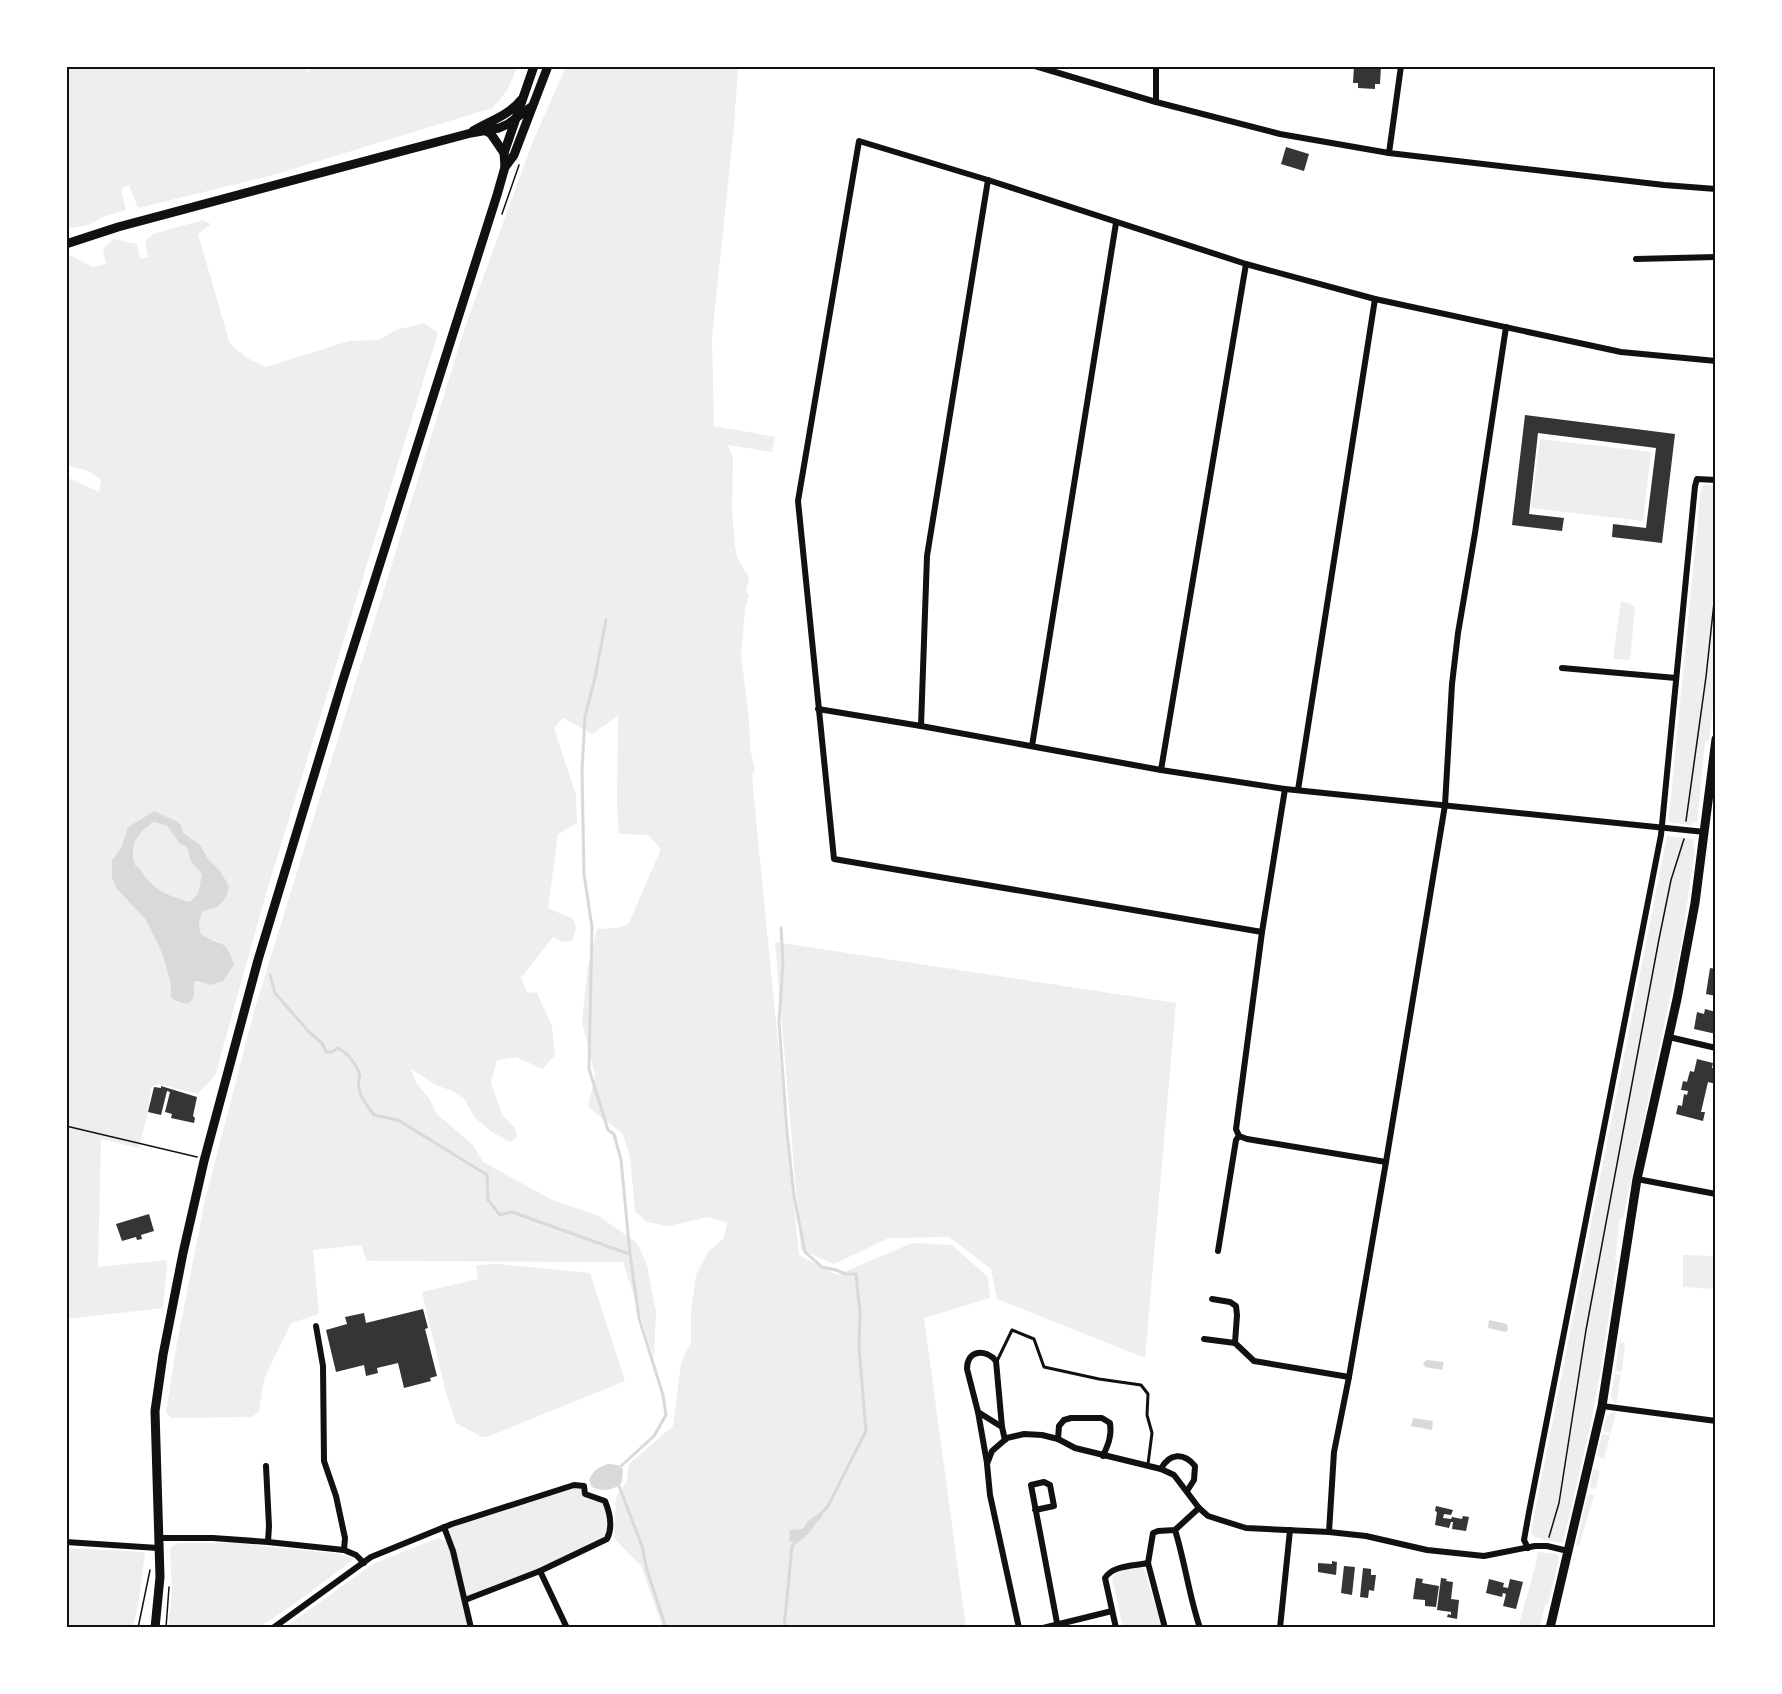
<svg xmlns="http://www.w3.org/2000/svg" width="1782" height="1694" font-family="'Times New Roman',serif">
  <style>
    .green { fill: #eee; fill-rule: evenodd }
    .water { fill: #d9d9d9; fill-rule: evenodd }
    .lines { fill: none; stroke-linecap: round; stroke-linejoin: round }
    .stream { stroke: #d9d9d9; stroke-width: 3 }
    .building { fill: #353535 }
    .path { stroke: #111; stroke-width: 1.5 }
    .service { stroke: #111; stroke-width: 3 }
    .minor { stroke: #111; stroke-width: 6 }
    .primary { stroke: #111; stroke-width: 9 }
    .neatline { fill: none; stroke: #111; stroke-width: 2 }
  </style>
  <rect width="100%" height="100%" fill="#fff"/>
  <g class="green">
    <path d="M66 66H299L313 74 304 66H517C511 84 506 95 492 108L273 175 138 208 129 185 121 189 126 210 105 216 88 225 66 229Z"/>
    <polygon points="566,66 738,66 734,126 712,337 714,426 775,437 772,452 728,445 733,458 732,511 735,546 737,557 749,578 746,594 749,594 745,609 741,656 749,718 750,747 755,771 752,774 754,799 799,1255 837,1275 912,1243 952,1245 988,1277 990,1298 924,1318 966,1628 663,1628 641,1566 614,1538 616,1497 627,1481 629,1464 673,1426 681,1363 691,1342 691,1313 696,1275 708,1252 724,1238 727,1223 709,1217 668,1226 647,1222 635,1212 630,1156 622,1133 588,1107 595,1075 582,1022 588,966 597,929 618,928 629,923 661,849 648,835 619,834 617,805 618,716 592,734 563,718 554,728 576,795 577,823 558,834 548,908 573,919 576,928 572,941 563,942 553,937 521,978 527,992 537,993 552,1026 555,1055 543,1069 516,1057 497,1060 491,1083 502,1114 515,1128 517,1138 510,1142 492,1132 475,1118 464,1098 450,1090 438,1086 411,1069 416,1083 429,1098 437,1114 473,1145 483,1162 552,1200 599,1216 637,1243 647,1265 656,1312 654,1358 623,1262 367,1261 361,1245 313,1250 319,1314 291,1323 264,1379 259,1412 251,1417 171,1418 166,1412 177,1343 205,1200 255,1008 465,327 532,144"/>
    <path d="M203 220 211 224 198 234 230 344 247 358 266 367 349 341 379 340 396 330 424 323 438 333 265 897 215 1076 198 1094 158 1084 151 1088 148 1112 139 1148 101 1139 98 1267 166 1260 167 1265 163 1308 66 1319V477L99 492 101 480 89 471 69 466 66 461V255L68 254 93 267 106 264 103 249 113 239 137 244 140 259 148 257 145 241 153 234ZM154 811 176 821 183 833 204 852 208 859 220 871 215 908 207 909 202 912 199 923 201 934 209 940 219 941 210 985 198 981 194 982 192 985 194 990 192 1001 187 1003 177 1002 170 992V980L162 953 146 920 116 888 112 878V860L121 848 128 827Z"/>
    <polygon points="1540,439 1651,452 1643,521 1531,508"/>
    <polygon points="1705,484 1716,486 1716,680 1709,741 1705,742 1697,823 1693,822 1693,825 1672,823 1669,821 1669,817 1701,489"/>
    <polygon points="1621,601 1630,604 1635,607 1630,660 1613,659"/>
    <path d="M154 822 167 826 180 844 187 847 190 860 202 874 198 893 190 902C175 898 158 892 148 880 143 874 141 869 135 865 129 845 137 833 154 822Z"/>
    <polygon points="1667,836 1694,839 1693,847 1695,848 1681,946 1623,1218 1620,1218 1615,1259 1617,1260 1601,1369 1589,1432 1563,1543 1561,1543 1534,1537 1531,1532"/>
    <polygon points="775,942 1176,1003 1145,1358 997,1299 991,1269 949,1237 889,1238 834,1264 801,1250"/>
    <polygon points="1683,1255 1716,1256 1716,1289 1683,1287"/>
    <polygon points="498,1264 590,1273 625,1381 487,1437 482,1437 456,1423 446,1393 422,1292 478,1279 476,1265"/>
    <polygon points="1621,1343 1625,1343 1622,1372 1615,1371 1619,1345"/>
    <polygon points="1615,1374 1621,1375 1616,1404 1611,1396"/>
    <path d="M1616 1412 1611 1433 1603 1431C1605 1421 1605 1413 1616 1412Z"/>
    <polygon points="1602,1434 1610,1435 1604,1459 1597,1456"/>
    <polygon points="1595,1469 1600,1471 1596,1489 1591,1488 1590,1486 1593,1470"/>
    <polygon points="574,1485 584,1486 586,1494 605,1501 608,1510 607,1539 540,1571 465,1600 444,1527"/>
    <polygon points="1590,1494 1594,1496 1579,1546 1578,1547 1576,1545 1587,1496"/>
    <polygon points="438,1538 446,1541 451,1549 468,1628 284,1628 373,1564"/>
    <polygon points="178,1543 234,1543 340,1554 354,1559 294,1604 258,1628 168,1628 172,1595 170,1548"/>
    <polygon points="66,1548 145,1552 139,1599 133,1628 66,1628"/>
    <polygon points="1538,1552 1558,1554 1559,1559 1548,1604 1545,1604 1540,1628 1518,1628 1536,1564"/>
    <polygon points="1136,1567 1144,1569 1161,1625 1160,1628 1123,1628 1112,1578 1116,1572"/>
  </g>
  <g class="water">
    <path d="M154 811 176 821 181 825 183 833 200 845 208 859 220 871 229 886C228 894 224 903 216 907 211 910 207 909 202 912L199 923 201 934C219 948 225 935 234 965L223 981 210 985 198 981 194 982C193 987 195 993 193 998 190 1008 176 1002 171 997L170 980 162 953 146 920 116 888 112 878V860L121 848 128 827ZM154 822 167 826 180 844 187 847 190 860 202 874 198 893 190 902C175 898 158 892 148 880 143 874 141 869 135 865 129 845 137 833 154 822Z"/>
    <polygon points="1489,1320 1507,1324 1508,1330 1505,1332 1488,1328"/>
    <polygon points="1427,1360 1444,1362 1442,1370 1425,1367 1423,1363"/>
    <polygon points="1413,1418 1433,1421 1432,1430 1411,1426"/>
    <path d="M608 1464 618 1465 623 1469 622 1481 619 1486C609 1490 602 1492 592 1487L589 1480C593 1471 598 1467 608 1464Z"/>
    <path d="M821 1512 822 1517C812 1526 808 1539 795 1543L789 1541 790 1530 803 1529 808 1521Z"/>
  </g>
  <g class="lines">
    <g class="stream">
      <polyline points="606,620 595,678 585,716 582,771 584,874 592,927 589,1069 608,1130 614,1134 621,1160 630,1254 639,1318 663,1395 666,1415 654,1436 621,1466"/>
      <polyline points="781,928 783,963 779,1022 787,1132 794,1196 805,1252 822,1267 836,1270 846,1274 856,1274 860,1313 859,1347 866,1431 828,1506 819,1516"/>
      <path d="M270 975 275 993 308 1031 322 1043 326 1052H332L338 1048C348 1053 357 1065 360 1076 354 1090 366 1104 374 1115L398 1120 487 1175 488 1200 500 1215 512 1212 629 1254"/>
      <polyline points="619,1486 642,1546 647,1570 666,1628"/>
      <polyline points="784,1628 792,1546 797,1541"/>
    </g>
  </g>
  <g class="building">
    <polygon points="1354,66 1381,66 1380,84 1375,84 1375,89 1358,88 1358,83 1353,83"/>
    <polygon points="1286,147 1309,154 1304,171 1281,164"/>
    <polygon points="1525,415 1675,434 1662,543 1612,537 1613,524 1646,528 1656,448 1538,433 1529,514 1564,518 1562,531 1512,525"/>
    <polygon points="1710,968 1716,969 1716,996 1706,994"/>
    <polygon points="1705,1009 1716,1012 1716,1034 1694,1029 1697,1012 1704,1014"/>
    <polygon points="1697,1059 1713,1063 1712,1068 1716,1069 1716,1084 1708,1082 1701,1112 1705,1112 1703,1121 1676,1114 1678,1105 1682,1106 1684,1094 1687,1095 1688,1091 1681,1090 1683,1081 1687,1082 1690,1071 1694,1072"/>
    <polygon points="161,1086 197,1097 193,1116 195,1118 194,1123 171,1118 172,1114 165,1112 170,1092 167,1091 161,1115 148,1112 154,1087 161,1088"/>
    <polygon points="149,1214 154,1231 141,1235 142,1239 137,1240 136,1237 122,1241 116,1224"/>
    <polygon points="423,1309 428,1328 425,1329 437,1376 430,1378 431,1381 404,1388 398,1363 377,1368 378,1373 366,1376 364,1365 336,1372 326,1330 347,1324 345,1317 364,1313 366,1323"/>
    <polygon points="1436,1506 1453,1510 1451,1515 1444,1514 1443,1518 1451,1519 1452,1517 1462,1519 1463,1516 1469,1517 1466,1531 1452,1529 1453,1522 1451,1522 1449,1528 1435,1525 1437,1512 1435,1511"/>
    <polygon points="1332,1561 1337,1562 1336,1575 1318,1572 1318,1563 1332,1564"/>
    <polygon points="1344,1566 1355,1567 1352,1595 1341,1593"/>
    <polygon points="1363,1568 1371,1569 1371,1575 1376,1575 1374,1591 1369,1590 1368,1598 1360,1597"/>
    <polygon points="1416,1578 1423,1579 1422,1583 1439,1586 1436,1607 1425,1606 1425,1600 1413,1599"/>
    <polygon points="1441,1578 1447,1579 1446,1581 1453,1582 1451,1599 1459,1600 1457,1619 1447,1617 1448,1614 1451,1615 1451,1612 1437,1610"/>
    <polygon points="1489,1579 1504,1583 1503,1587 1508,1588 1510,1579 1523,1582 1516,1609 1503,1606 1506,1594 1503,1593 1502,1597 1486,1593"/>
  </g>
  <g class="lines">
    <g class="path">
      <polyline points="502,214 519,165"/>
      <polyline points="1686,821 1706,677 1716,584"/>
      <polyline points="66,1126 197,1157"/>
      <polyline points="1549,1537 1559,1503 1586,1330 1659,939 1671,880 1684,839"/>
      <polyline points="138,1628 150,1570"/>
      <polyline points="166,1628 169,1587"/>
    </g>
    <polyline class="service" points="997,1361 1012,1330 1034,1339 1044,1367 1099,1379 1141,1385 1148,1394 1147,1415 1152,1433 1148,1464"/>
    <g class="minor">
      <polyline points="1035,66 1156,102 1280,134 1389,153 1664,185 1716,189"/>
      <polyline points="1156,102 1156,66"/>
      <polyline points="1389,153 1401,66"/>
      <polyline points="1636,259 1716,257"/>
      <polyline points="1562,668 1676,678"/>
      <polyline points="818,709 921,726 1161,770 1285,789 1705,832"/>
      <polyline points="921,726 927,556 988,180"/>
      <polyline points="1032,746 1116,223"/>
      <polyline points="1161,770 1246,264"/>
      <polyline points="1285,789 1262,932 1236,1129 1239,1136 1247,1139 1386,1162"/>
      <polyline points="1298,790 1375,299"/>
      <polyline points="1262,932 834,859 798,501 859,141 988,180 1246,264 1375,299 1621,352 1716,361"/>
      <polyline points="1669,1037 1716,1048"/>
      <polyline points="1637,1179 1716,1194"/>
      <polyline points="1218,1251 1236,1140 1239,1136"/>
      <polyline points="1212,1299 1230,1302 1236,1306 1237,1315 1235,1343 1254,1361 1349,1377"/>
      <polyline points="316,1326 323,1366 324,1461 336,1496 345,1538 344,1550"/>
      <polyline points="1204,1339 1235,1343"/>
      <polyline points="1602,1406 1716,1421"/>
      <polyline points="978,1412 1002,1427"/>
      <path d="M1058 1439 1059 1426 1064 1420 1071 1418H1102L1110 1423C1112 1436 1108 1445 1103 1456"/>
      <path d="M987 1463 978 1412 967 1369C967 1349 986 1349 996 1361L1002 1427 1005 1440"/>
      <polyline points="266,1466 269,1526 268,1542"/>
      <path d="M1161 1469C1169 1453 1184 1452 1195 1466L1194 1480 1187 1491"/>
      <polyline points="1035,1510 1054,1506 1050,1485 1044,1482 1031,1485 1058,1628"/>
      <polyline points="444,1527 453,1551 471,1628"/>
      <path d="M1175 1530C1185 1562 1189 1596 1200 1628"/>
      <polyline points="1329,1532 1334,1452 1349,1377 1386,1162 1445,805 1452,684 1458,633 1475,533 1506,327"/>
      <polyline points="159,1538 213,1538 268,1542 344,1550 356,1555 364,1563"/>
      <polyline points="66,1542 158,1548"/>
      <polyline points="1528,1548 1524,1540 1529,1512 1661,835 1695,486 1697,479 1716,480"/>
      <polyline points="1148,1563 1153,1533 1158,1531 1175,1530 1199,1508"/>
      <polyline points="540,1571 567,1628"/>
      <path d="M273 1628 371 1557 452 1524 574 1485 584 1486 585 1494 605 1501C610 1513 613 1527 607 1539L540 1571 465 1600"/>
      <polyline points="1019,1628 990,1495 987,1464 992,1451 1007,1438 1024,1434 1042,1435 1058,1439 1075,1448 1161,1469 1174,1475 1199,1508 1208,1516 1246,1528 1329,1532 1366,1536 1427,1550 1484,1556 1535,1546 1547,1546 1568,1551"/>
      <polyline points="1043,1628 1112,1611"/>
      <path d="M1116 1628 1105 1578C1113 1565 1134 1566 1148 1563L1165 1628"/>
      <polyline points="1280,1628 1290,1530"/>
    </g>
    <g class="primary">
      <path d="M473 131C490 121 509 115 521 100"/>
      <polyline points="486,131 491,134 504,153"/>
      <polyline points="505,167 514,155 548,66"/>
      <polyline points="66,244 118,227 399,152 471,133 499,128 508,124 531,107"/>
      <polyline points="155,1628 160,1577 155,1411 163,1355 183,1253 204,1161 258,960 342,683 497,195 505,167 504,153 534,66"/>
      <polyline points="1550,1628 1602,1406 1637,1179 1677,999 1695,903 1716,739"/>
    </g>
  </g>
  <rect width="1782" height="1694" fill="none" stroke="#ffffff" stroke-width="135"/>
  <rect x="68" y="68" width="1646" height="1558" class="neatline"/>
</svg>
